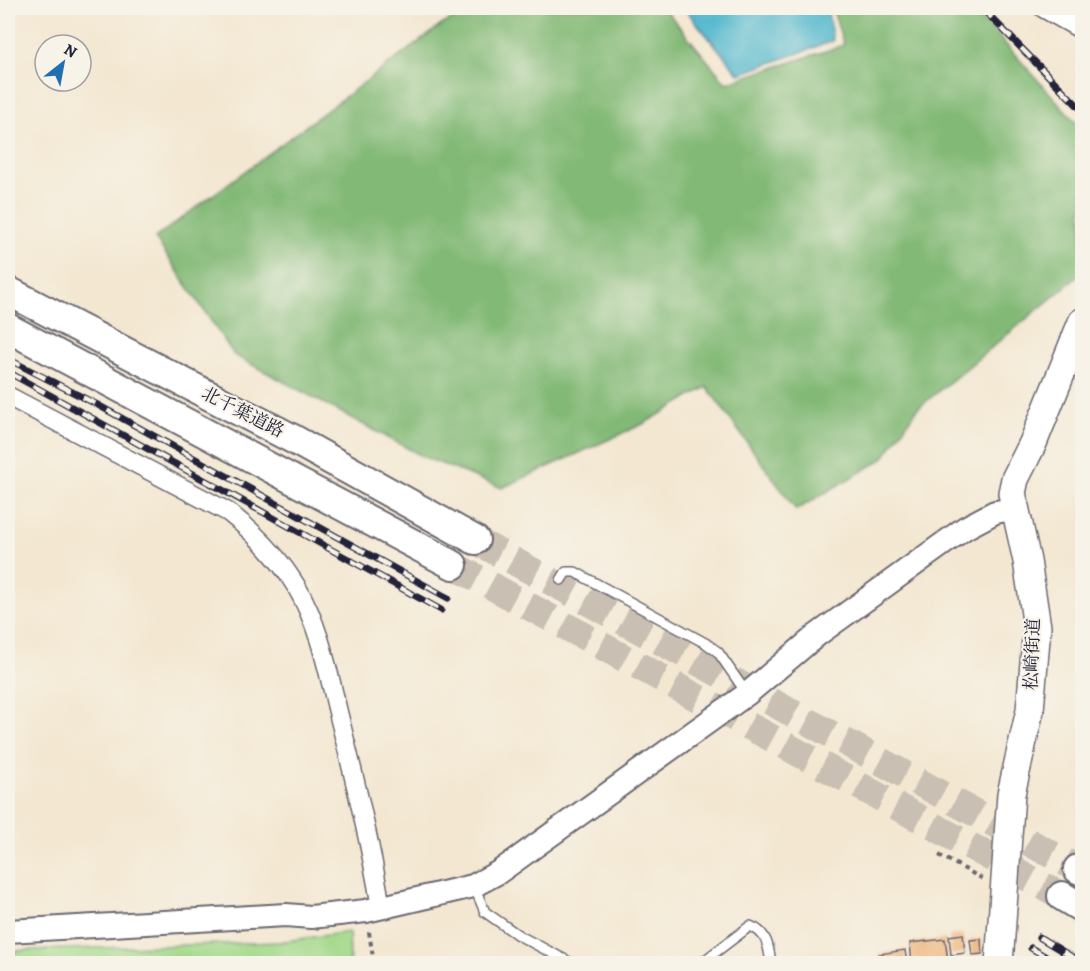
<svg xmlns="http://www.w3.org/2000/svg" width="1090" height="971" font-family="Alegreya,'Noto Serif JP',serif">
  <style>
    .green { fill: #a3d98a; stroke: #627e62; stroke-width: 1.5 }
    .forest { fill: #82b976; stroke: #526e58; stroke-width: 1.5 }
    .water { fill: #51b8ce; stroke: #3a6d84; stroke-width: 1.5 }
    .building { fill: #eeb178 }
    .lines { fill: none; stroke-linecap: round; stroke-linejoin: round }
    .trunk-tunnel { stroke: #c9c0b3; stroke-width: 28; stroke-dasharray: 28 14; stroke-linecap: butt }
    .service-casing { stroke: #6b6770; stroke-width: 12 }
    .minor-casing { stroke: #6b6770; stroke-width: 21 }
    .tertiary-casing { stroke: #6b6770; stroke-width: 26 }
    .primary-casing { stroke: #6b6770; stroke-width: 30 }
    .trunk-casing { stroke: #6b6770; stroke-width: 32 }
    .path { stroke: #6b6770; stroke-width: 4; stroke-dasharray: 4.5 4.5; stroke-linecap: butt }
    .service { stroke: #fff; stroke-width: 9 }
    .minor { stroke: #fff; stroke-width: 18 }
    .tertiary { stroke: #fff; stroke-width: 22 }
    .primary { stroke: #fff; stroke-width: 27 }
    .trunk { stroke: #fff; stroke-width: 28 }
    .rail-casing { stroke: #22223b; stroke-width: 7 }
    .rail { stroke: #f7f3e8; stroke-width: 4.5; stroke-dasharray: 14; stroke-linecap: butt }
    .labels { text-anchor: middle; stroke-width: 4.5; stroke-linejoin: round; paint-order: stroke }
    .street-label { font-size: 18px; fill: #22223b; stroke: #f7f3e8 }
  </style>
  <rect width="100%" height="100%" fill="#f7f3e8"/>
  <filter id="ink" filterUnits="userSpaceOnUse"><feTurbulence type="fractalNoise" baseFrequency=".0167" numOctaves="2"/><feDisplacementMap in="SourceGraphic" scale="12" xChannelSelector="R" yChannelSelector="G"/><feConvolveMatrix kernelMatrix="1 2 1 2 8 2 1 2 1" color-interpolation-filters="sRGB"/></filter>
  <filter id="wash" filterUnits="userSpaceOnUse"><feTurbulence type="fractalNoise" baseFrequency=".008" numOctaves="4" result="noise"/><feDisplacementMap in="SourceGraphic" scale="24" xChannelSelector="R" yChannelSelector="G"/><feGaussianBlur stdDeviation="1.35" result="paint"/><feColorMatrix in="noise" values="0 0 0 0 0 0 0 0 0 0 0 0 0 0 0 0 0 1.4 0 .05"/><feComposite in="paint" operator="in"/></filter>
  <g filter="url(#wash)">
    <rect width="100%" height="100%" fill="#f3e7d1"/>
    <polygon class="green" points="349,932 350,963 8,963 8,951 279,942"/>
    <polygon class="forest" points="477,8 664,8 726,83 844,45 832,8 973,8 1082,129 1082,273 917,409 883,459 796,510 707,387 643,424 502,488 424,457 234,355 155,238 443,24"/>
    <polygon class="water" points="684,8 827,8 833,41 739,74"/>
    <g id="blocks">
      <g class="building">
        <polygon points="963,934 965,953 951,955 949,936"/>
        <polygon points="945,939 948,962 912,964 910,943"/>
        <polygon points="981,939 982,954 972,955 970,940"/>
        <polygon points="905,950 907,964 881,964 879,954"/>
        <polygon points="981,961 981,964 960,964 960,962"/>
      </g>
    </g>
  </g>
  <g filter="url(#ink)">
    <use href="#blocks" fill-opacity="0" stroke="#6b6770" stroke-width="1.5"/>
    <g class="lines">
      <g class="trunk-tunnel">
        <polyline points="475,540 1078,869"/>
        <polyline points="453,565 1062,896"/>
      </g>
      <defs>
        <g id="service">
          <polyline points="561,580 566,572 575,572 707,644 718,652 747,694"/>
          <polyline points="474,886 485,912 518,935 573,964"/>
          <path d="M700 964 750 926C767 932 769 947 771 964"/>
        </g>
        <g id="minor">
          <polyline points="1043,8 1082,30"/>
          <path d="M8 396 228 512C255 533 278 556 296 586 321 628 329 677 341 724 356 785 371 846 381 908"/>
        </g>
        <polyline id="tertiary" points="8,931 286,915 311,917 366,911 473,886 499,872 747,694 817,635 965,528 995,512 1014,509"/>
        <polyline id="primary" points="999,964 1011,794 1030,710 1037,627 1027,561 1012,493 1015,479 1033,443 1082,322"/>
        <g id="trunk">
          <polyline points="8,291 293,439 475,540"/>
          <polyline points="8,328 453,565"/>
          <polyline points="1078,869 1082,871"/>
          <polyline points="1062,896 1082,908"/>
        </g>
      </defs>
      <use href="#service" class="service-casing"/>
      <use href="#minor" class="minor-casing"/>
      <use href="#tertiary" class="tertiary-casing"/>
      <use href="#primary" class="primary-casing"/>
      <use href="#trunk" class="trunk-casing"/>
      <g class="path">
        <polyline points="939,855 983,879"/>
        <polyline points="369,932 374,964"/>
      </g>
      <use href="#service" class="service"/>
      <use href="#minor" class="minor"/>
      <use href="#tertiary" class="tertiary"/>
      <use href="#primary" class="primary"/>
      <use href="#trunk" class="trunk"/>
      <defs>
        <g id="rail">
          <polyline points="982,8 1082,110"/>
          <polyline points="8,359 96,404 448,598"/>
          <polyline points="8,372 441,610"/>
          <polyline points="1039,937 1082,963"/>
          <polyline points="1031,948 1058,964"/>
        </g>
      </defs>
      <use href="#rail" class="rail-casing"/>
      <use href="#rail" class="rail"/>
    </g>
  </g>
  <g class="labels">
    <g class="street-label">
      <text transform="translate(243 412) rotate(27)" y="6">北千葉道路</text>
      <text transform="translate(1032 654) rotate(-88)" y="6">松崎街道</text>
    </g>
  </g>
  <rect width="1090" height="971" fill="none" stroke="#f7f3e8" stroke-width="30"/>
  <g transform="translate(63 63) rotate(31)"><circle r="28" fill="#f7f3e8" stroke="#a29fa3" stroke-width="1.5"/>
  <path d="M0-4.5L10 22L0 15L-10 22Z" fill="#1f6fb2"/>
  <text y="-9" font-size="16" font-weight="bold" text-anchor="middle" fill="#22223b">N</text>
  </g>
</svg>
